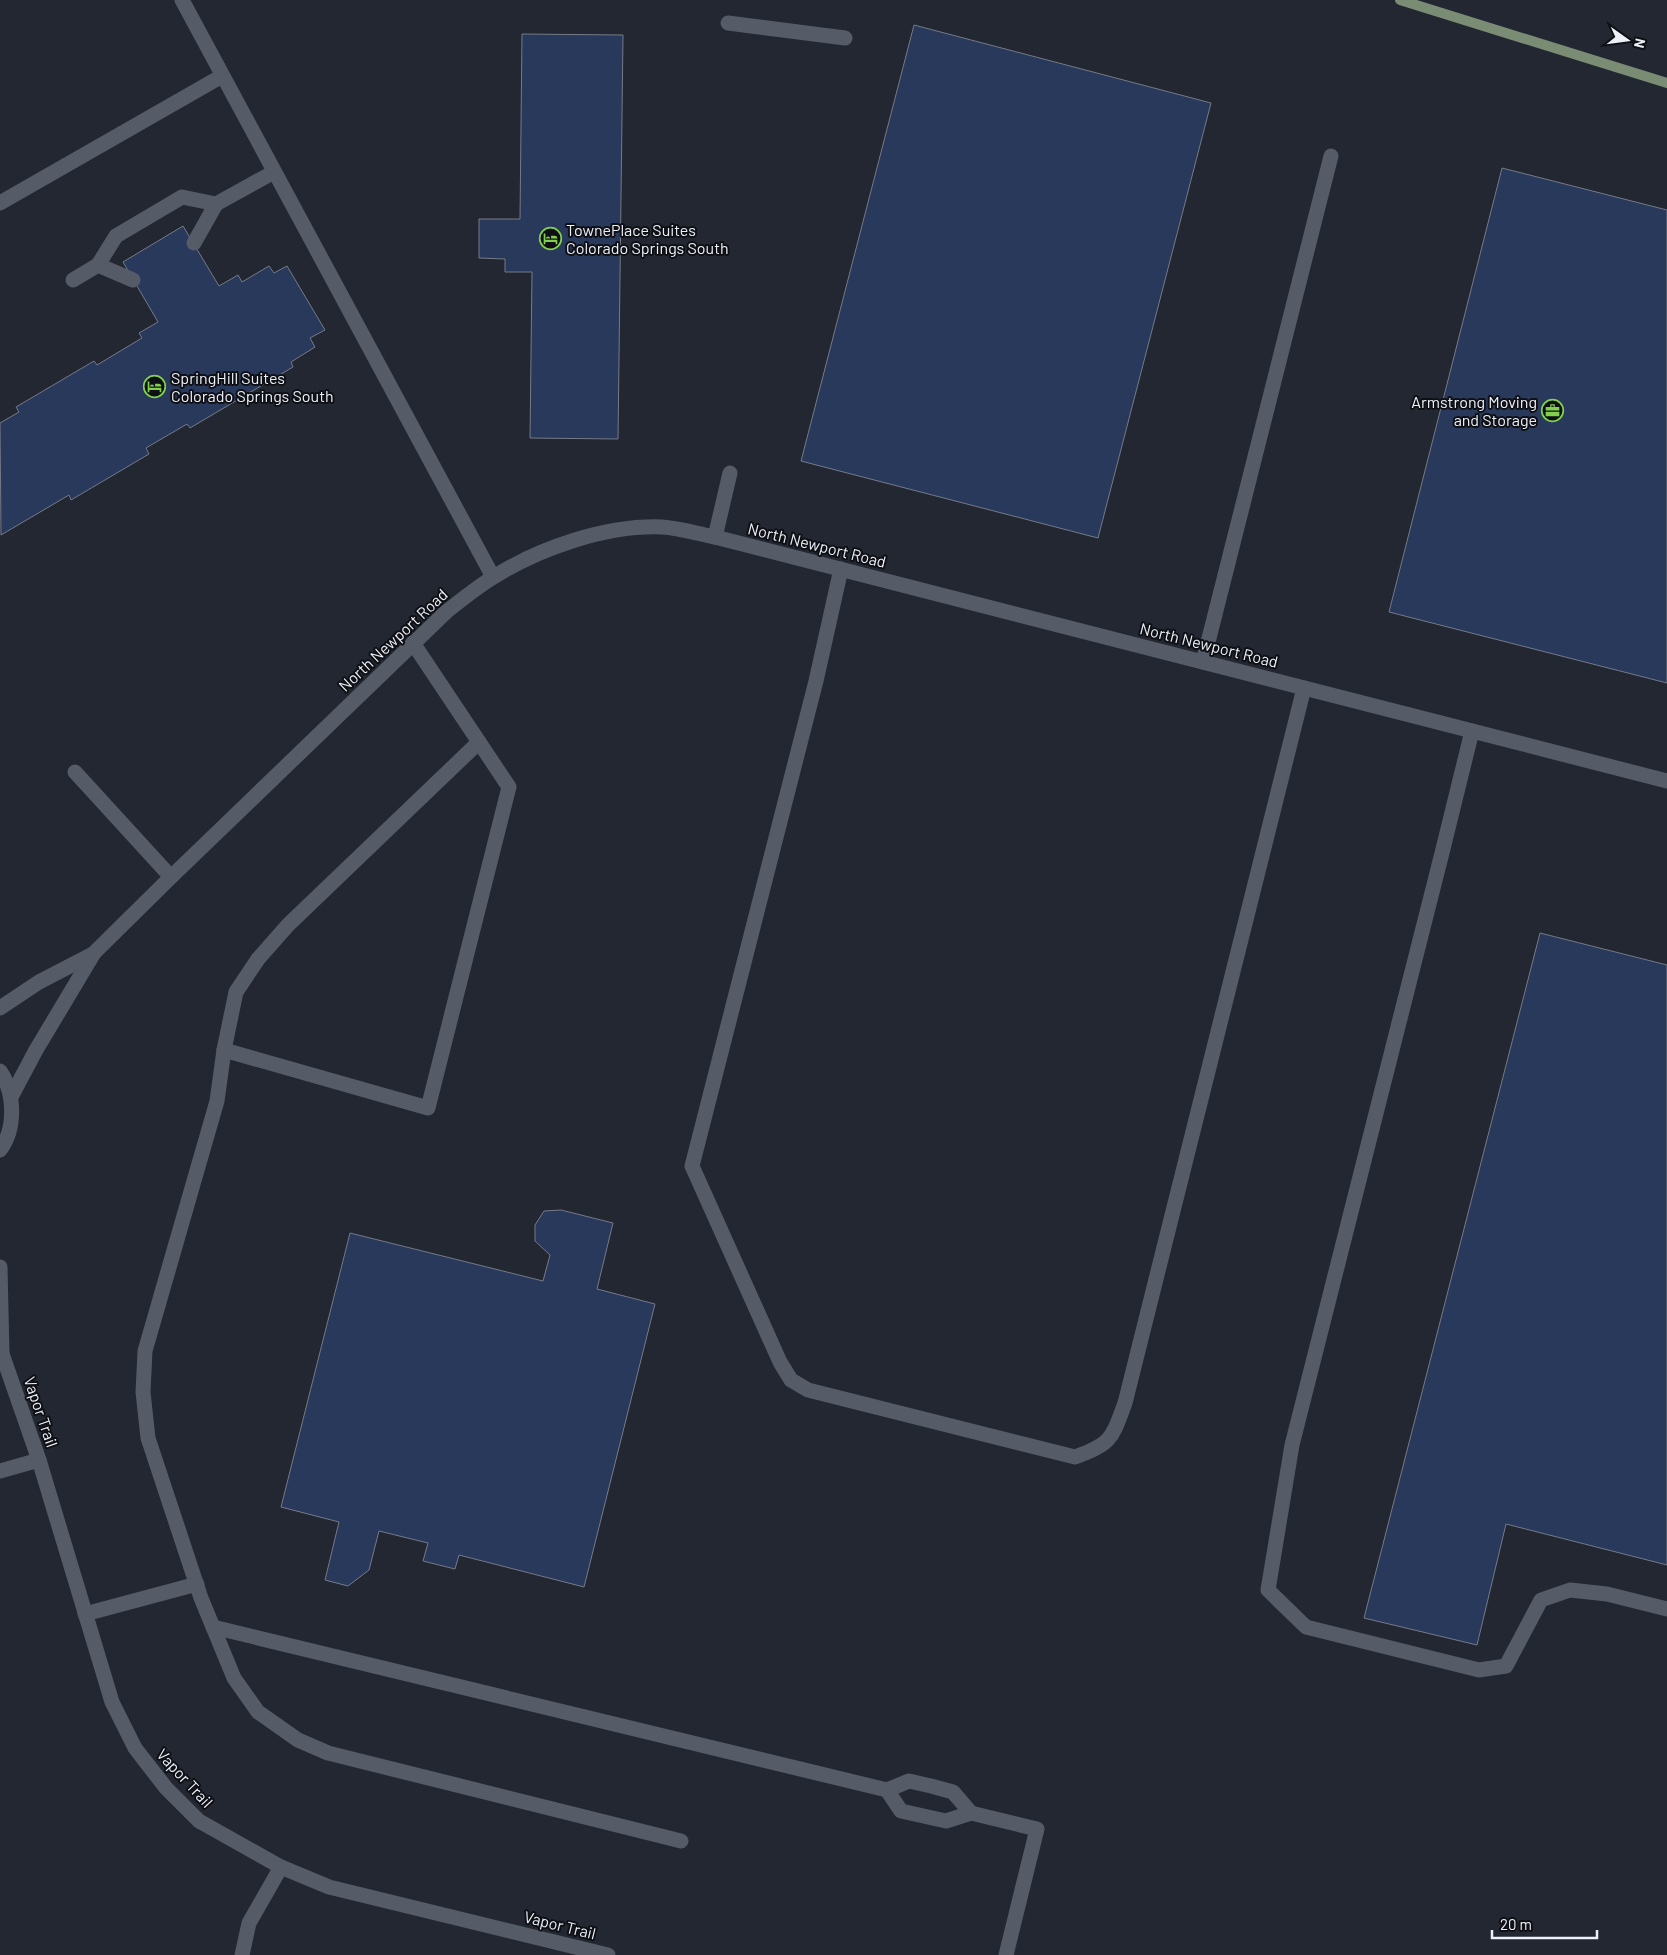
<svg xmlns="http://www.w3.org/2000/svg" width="1667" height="1955" font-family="Barlow,sans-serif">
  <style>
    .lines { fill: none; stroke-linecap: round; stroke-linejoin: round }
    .stream { stroke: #7a8c74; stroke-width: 10 }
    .building { fill: #29395c; stroke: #757b87 }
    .service { stroke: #555b67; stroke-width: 15 }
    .minor { stroke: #555b67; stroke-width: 15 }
    .labels { text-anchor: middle; stroke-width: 4; stroke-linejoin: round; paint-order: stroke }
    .poi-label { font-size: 16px; fill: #edf0f8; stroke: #0e1015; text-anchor: start }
    .street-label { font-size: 16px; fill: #edf0f8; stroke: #0e1015 }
  </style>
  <rect width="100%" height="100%" fill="#222732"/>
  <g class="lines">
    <polyline class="stream" points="1400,0 1667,83"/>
  </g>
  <g class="building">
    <polygon points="914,25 1211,103 1098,538 801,461"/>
    <polygon points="522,34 623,35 618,439 530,438 532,272 505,272 505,259 479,258 479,219 520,219"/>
    <polygon points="1502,168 1667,210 1667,683 1389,612"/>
    <polygon points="183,226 219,286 238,275 242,282 269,266 274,273 287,266 325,330 310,338 315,347 291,362 293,367 190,428 187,424 146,448 149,454 71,500 69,495 1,535 0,423 19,412 16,407 94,361 97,365 142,338 139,333 158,322 123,262"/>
    <polygon points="1540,933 1667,965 1667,1565 1506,1524 1477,1645 1364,1618"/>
    <polygon points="561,1210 613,1223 597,1289 655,1304 584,1587 459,1555 455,1569 423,1561 428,1543 379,1531 369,1570 348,1586 325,1580 339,1522 281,1507 350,1233 543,1281 550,1255 535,1241 535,1225 544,1211"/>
  </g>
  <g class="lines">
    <g class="service">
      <polyline points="182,0 493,577"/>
      <polyline points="728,23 845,38"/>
      <polyline points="0,203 222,76"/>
      <polyline points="194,243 216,204"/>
      <polyline points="98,265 133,280"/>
      <polyline points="73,280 98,265 116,236 182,197 216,204 274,172"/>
      <polyline points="715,537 730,473"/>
      <path d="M841 569 816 681 692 1166 780 1362 791 1380 808 1390 1075 1457C1112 1444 1112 1438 1125 1403L1304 688"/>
      <polyline points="1203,662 1331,156"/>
      <polyline points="1472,731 1442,853 1292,1445 1268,1590 1306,1627 1479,1670 1506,1666 1541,1600 1570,1590 1607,1594 1667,1609"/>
      <polyline points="479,742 288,925 258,959 236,992 224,1050 217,1101 145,1351 143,1392 148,1438 201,1598 234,1678 258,1712 298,1740 328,1753 681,1841"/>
      <polyline points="75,772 171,877"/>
      <polyline points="224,1050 428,1108 509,787 413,643"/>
      <polyline points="0,1471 39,1460"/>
      <polyline points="85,1614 197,1584"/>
      <polyline points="213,1627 887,1790 909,1781 931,1786 953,1792 971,1813"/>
      <polyline points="887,1790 901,1811 946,1821 971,1813 1037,1829 1006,1955"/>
      <polyline points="242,1955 249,1923 281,1867"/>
    </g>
    <g class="minor">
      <polyline points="0,1008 39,982 93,954"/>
      <path d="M0 1071C15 1093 16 1129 0 1150"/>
      <path d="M11 1097 36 1050 94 953 171 877 446 612C461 600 476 588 492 578 539 548 606 525 662 527 680 528 698 534 715 537L1667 781"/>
      <polyline points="0,1267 2,1353"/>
      <polyline points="0,1348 39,1460 112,1702 135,1748 166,1788 199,1821 281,1867 329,1887 608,1955"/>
    </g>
  </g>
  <defs>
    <symbol id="hotel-ring" viewBox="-11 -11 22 22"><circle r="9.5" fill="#0e1015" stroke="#82d050" stroke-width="1.5"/><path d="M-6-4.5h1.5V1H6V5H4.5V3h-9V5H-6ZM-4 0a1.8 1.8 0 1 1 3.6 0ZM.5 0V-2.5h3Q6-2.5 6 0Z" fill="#82d050"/></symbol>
    <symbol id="office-ring" viewBox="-11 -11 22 22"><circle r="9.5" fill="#0e1015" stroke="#82d050" stroke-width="1.5"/><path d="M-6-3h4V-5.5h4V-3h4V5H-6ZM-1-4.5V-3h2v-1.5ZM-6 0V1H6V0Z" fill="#82d050"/></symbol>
  </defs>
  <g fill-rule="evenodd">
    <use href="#hotel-ring" x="538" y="226" width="25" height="25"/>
    <use href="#hotel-ring" x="142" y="374" width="25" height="25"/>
    <use href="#office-ring" x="1540" y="398" width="25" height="25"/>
  </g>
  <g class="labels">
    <g class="poi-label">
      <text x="566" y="236">TownePlace Suites<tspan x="566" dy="18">Colorado Springs South</tspan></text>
      <text x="171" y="384">SpringHill Suites<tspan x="171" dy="18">Colorado Springs South</tspan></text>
      <text x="1537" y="408" text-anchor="end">Armstrong Moving<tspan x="1537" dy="18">and Storage</tspan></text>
    </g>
    <g class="street-label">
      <text transform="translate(817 545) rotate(14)" y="6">North Newport Road</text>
      <text transform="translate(393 640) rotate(-43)" y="6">North Newport Road</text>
      <text transform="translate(1209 645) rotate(14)" y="6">North Newport Road</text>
      <text transform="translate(41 1412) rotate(71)" y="6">Vapor Trail</text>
      <text transform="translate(185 1778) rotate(47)" y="6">Vapor Trail</text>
      <text transform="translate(560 1925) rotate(14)" y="6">Vapor Trail</text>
    </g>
  </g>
  <g transform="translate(1627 40) rotate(104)" stroke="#0e1015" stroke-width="4" paint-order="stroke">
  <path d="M0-4L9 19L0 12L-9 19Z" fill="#edf0f8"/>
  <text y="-8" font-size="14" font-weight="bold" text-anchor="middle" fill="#edf0f8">N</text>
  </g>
  <path d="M1492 1930v8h105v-8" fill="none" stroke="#edf0f8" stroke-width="2.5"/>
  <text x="1500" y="1930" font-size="15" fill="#edf0f8" stroke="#0e1015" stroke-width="4" paint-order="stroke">20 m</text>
</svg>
